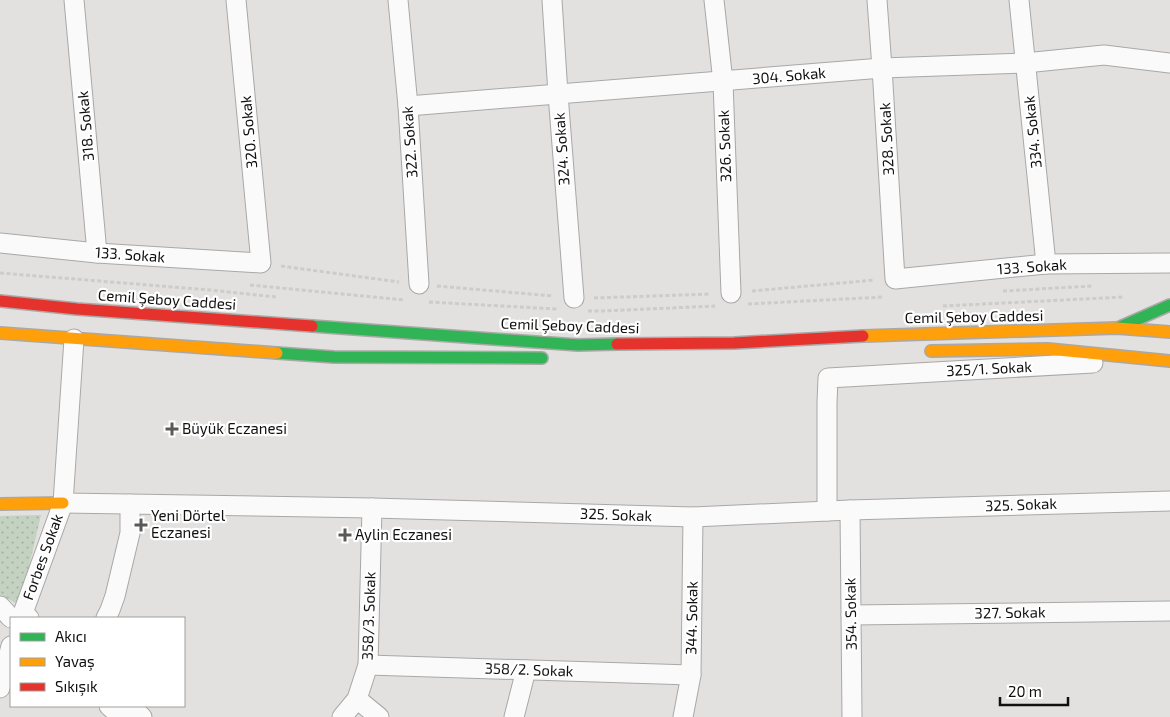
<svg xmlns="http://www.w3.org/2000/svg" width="1170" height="717" font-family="'Exo 2',sans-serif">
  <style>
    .park { fill: url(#park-dots) }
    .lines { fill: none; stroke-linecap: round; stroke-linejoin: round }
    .street-casing { stroke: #aaa8a7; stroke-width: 21 }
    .fast-casing { stroke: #aaa8a7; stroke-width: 14 }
    .slow-casing { stroke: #aaa8a7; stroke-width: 14 }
    .jam-casing { stroke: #aaa8a7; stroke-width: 14 }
    .path { stroke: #cccccb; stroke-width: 3; stroke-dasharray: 4 2.5; stroke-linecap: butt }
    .street { stroke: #fbfafa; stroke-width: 19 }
    .fast { stroke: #30b455; stroke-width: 11 }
    .slow { stroke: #ff9f0a; stroke-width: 11 }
    .jam { stroke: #e5322d; stroke-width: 11 }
    .poi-dot { fill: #5a5958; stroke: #fff; stroke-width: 2 }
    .labels { text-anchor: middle; stroke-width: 4.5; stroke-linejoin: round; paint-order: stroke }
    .street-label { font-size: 15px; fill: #111010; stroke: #fff }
    .poi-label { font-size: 15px; fill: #111010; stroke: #fff; text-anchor: start }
  </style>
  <defs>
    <pattern id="park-dots" width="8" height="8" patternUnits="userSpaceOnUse" patternTransform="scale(1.25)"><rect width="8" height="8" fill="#c3d2c1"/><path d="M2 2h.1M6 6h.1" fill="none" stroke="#a6b3a5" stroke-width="1.8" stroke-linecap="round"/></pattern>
  </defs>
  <rect width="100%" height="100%" fill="#e3e1df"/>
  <polygon class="park" points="41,515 20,605 0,595 0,516"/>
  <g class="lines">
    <defs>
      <g id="street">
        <polyline points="74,0 97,253"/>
        <polyline points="398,0 408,106 419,284"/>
        <polyline points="552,0 558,94 574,298"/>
        <polyline points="714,0 723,82 731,293"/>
        <polyline points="877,0 882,68 895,279 1046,264 1170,263"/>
        <polyline points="1019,0 1046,264"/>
        <polyline points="408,106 882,68 1025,63 1104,55 1170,63"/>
        <polyline points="0,243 97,253 261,263 236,0"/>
        <polyline points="63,503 372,508 693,517 850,510 1170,501"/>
        <polyline points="850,510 852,717"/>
        <polyline points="827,511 827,403 828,378 1093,363"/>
        <polyline points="0,606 11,618"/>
        <polyline points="851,615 1170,611"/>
        <polyline points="29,618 23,613 63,503 74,339"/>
        <polyline points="106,618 110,610 115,596 130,533 130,504"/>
        <polyline points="368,665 691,675"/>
        <polyline points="0,688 11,646"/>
        <polyline points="357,699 379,717"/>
        <polyline points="109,706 122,717"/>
        <polyline points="130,706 142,717"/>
        <polyline points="342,717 357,699 368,665 372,508"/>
        <polyline points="514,717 526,670"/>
        <polyline points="683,717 691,675 693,517"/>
      </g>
      <g id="fast">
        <polyline points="312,326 578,345 617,344"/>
        <polyline points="1120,327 1170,305"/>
        <polyline points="277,353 334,357 542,358"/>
      </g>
      <g id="slow">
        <polyline points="0,333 277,353"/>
        <polyline points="863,336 1117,328 1170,332"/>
        <polyline points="931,351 1048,349 1170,361"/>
        <polyline points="0,504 63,503"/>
      </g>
      <g id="jam">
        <polyline points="0,301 77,309 312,326"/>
        <polyline points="617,344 734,343 863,336"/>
      </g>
    </defs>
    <use href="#street" class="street-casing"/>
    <use href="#fast" class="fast-casing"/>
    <use href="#slow" class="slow-casing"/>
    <use href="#jam" class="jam-casing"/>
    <g class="path">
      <polyline points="281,266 399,282"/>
      <polyline points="0,273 210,290 276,297"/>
      <polyline points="250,285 405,300"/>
      <polyline points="437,286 553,296"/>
      <polyline points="752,291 875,280"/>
      <polyline points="1003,291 1092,286"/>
      <polyline points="594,298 711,294"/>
      <polyline points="429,302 557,309"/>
      <polyline points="748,304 884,297"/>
      <polyline points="943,306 1124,297"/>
      <polyline points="588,311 602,311 715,306"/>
    </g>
    <use href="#street" class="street"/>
    <use href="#fast" class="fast"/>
    <use href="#slow" class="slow"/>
    <use href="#jam" class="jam"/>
  </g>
  <g class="poi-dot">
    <path d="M169.5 421.5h5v5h5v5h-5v5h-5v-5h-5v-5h5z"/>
    <path d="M138.5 517.5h5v5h5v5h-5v5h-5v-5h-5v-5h5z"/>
    <path d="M342.5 527.5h5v5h5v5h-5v5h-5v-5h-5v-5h5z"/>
  </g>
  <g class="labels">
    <g class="street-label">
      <text transform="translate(789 76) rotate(-5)" y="5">304. Sokak</text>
      <text transform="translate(86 126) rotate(-95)" y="5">318. Sokak</text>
      <text transform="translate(249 132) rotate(-95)" y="5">320. Sokak</text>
      <text transform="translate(1033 132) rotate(-96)" y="5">334. Sokak</text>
      <text transform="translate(887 139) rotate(-93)" y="5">328. Sokak</text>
      <text transform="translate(410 142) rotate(-94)" y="5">322. Sokak</text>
      <text transform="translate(725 146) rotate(-92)" y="5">326. Sokak</text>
      <text transform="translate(562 149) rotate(-94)" y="5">324. Sokak</text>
      <text transform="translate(130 255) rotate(4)" y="5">133. Sokak</text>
      <text transform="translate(1032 267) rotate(-4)" y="5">133. Sokak</text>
      <text transform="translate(167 300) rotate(4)" y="5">Cemil Şeboy Caddesi</text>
      <text transform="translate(974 317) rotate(-1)" y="5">Cemil Şeboy Caddesi</text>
      <text transform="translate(570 326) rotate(2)" y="5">Cemil Şeboy Caddesi</text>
      <text transform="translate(989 369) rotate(-3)" y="5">325/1. Sokak</text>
      <text transform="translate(1021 505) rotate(-2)" y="5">325. Sokak</text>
      <text transform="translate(616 515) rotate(2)" y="5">325. Sokak</text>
      <text transform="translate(43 557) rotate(-70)" y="5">Forbes Sokak</text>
      <text transform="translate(1010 613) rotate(-1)" y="5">327. Sokak</text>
      <text transform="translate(851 614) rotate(-91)" y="5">354. Sokak</text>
      <text transform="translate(369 616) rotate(-88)" y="5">358/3. Sokak</text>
      <text transform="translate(692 618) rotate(-89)" y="5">344. Sokak</text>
      <text transform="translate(529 670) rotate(2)" y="5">358/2. Sokak</text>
    </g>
    <g class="poi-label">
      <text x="182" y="434">Büyük Eczanesi</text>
      <text x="151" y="521">Yeni Dörtel<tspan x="151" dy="17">Eczanesi</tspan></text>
      <text x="355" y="540">Aylin Eczanesi</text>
    </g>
  </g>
  <rect x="10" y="617" width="175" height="90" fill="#ffffff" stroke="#a09f9f"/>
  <rect x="20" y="633" width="25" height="8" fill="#30b455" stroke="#a09f9f"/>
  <text x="55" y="642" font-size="15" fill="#111010">Akıcı</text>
  <rect x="20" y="658" width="25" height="8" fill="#ff9f0a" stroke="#a09f9f"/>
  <text x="55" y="667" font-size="15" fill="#111010">Yavaş</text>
  <rect x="20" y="683" width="25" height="8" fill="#e5322d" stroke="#a09f9f"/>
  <text x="55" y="692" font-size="15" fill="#111010">Sıkışık</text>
  <path d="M1000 697v8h68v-8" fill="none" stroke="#111010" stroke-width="2.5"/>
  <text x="1008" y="697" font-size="15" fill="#111010" stroke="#ffffff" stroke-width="4" paint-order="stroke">20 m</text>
</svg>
